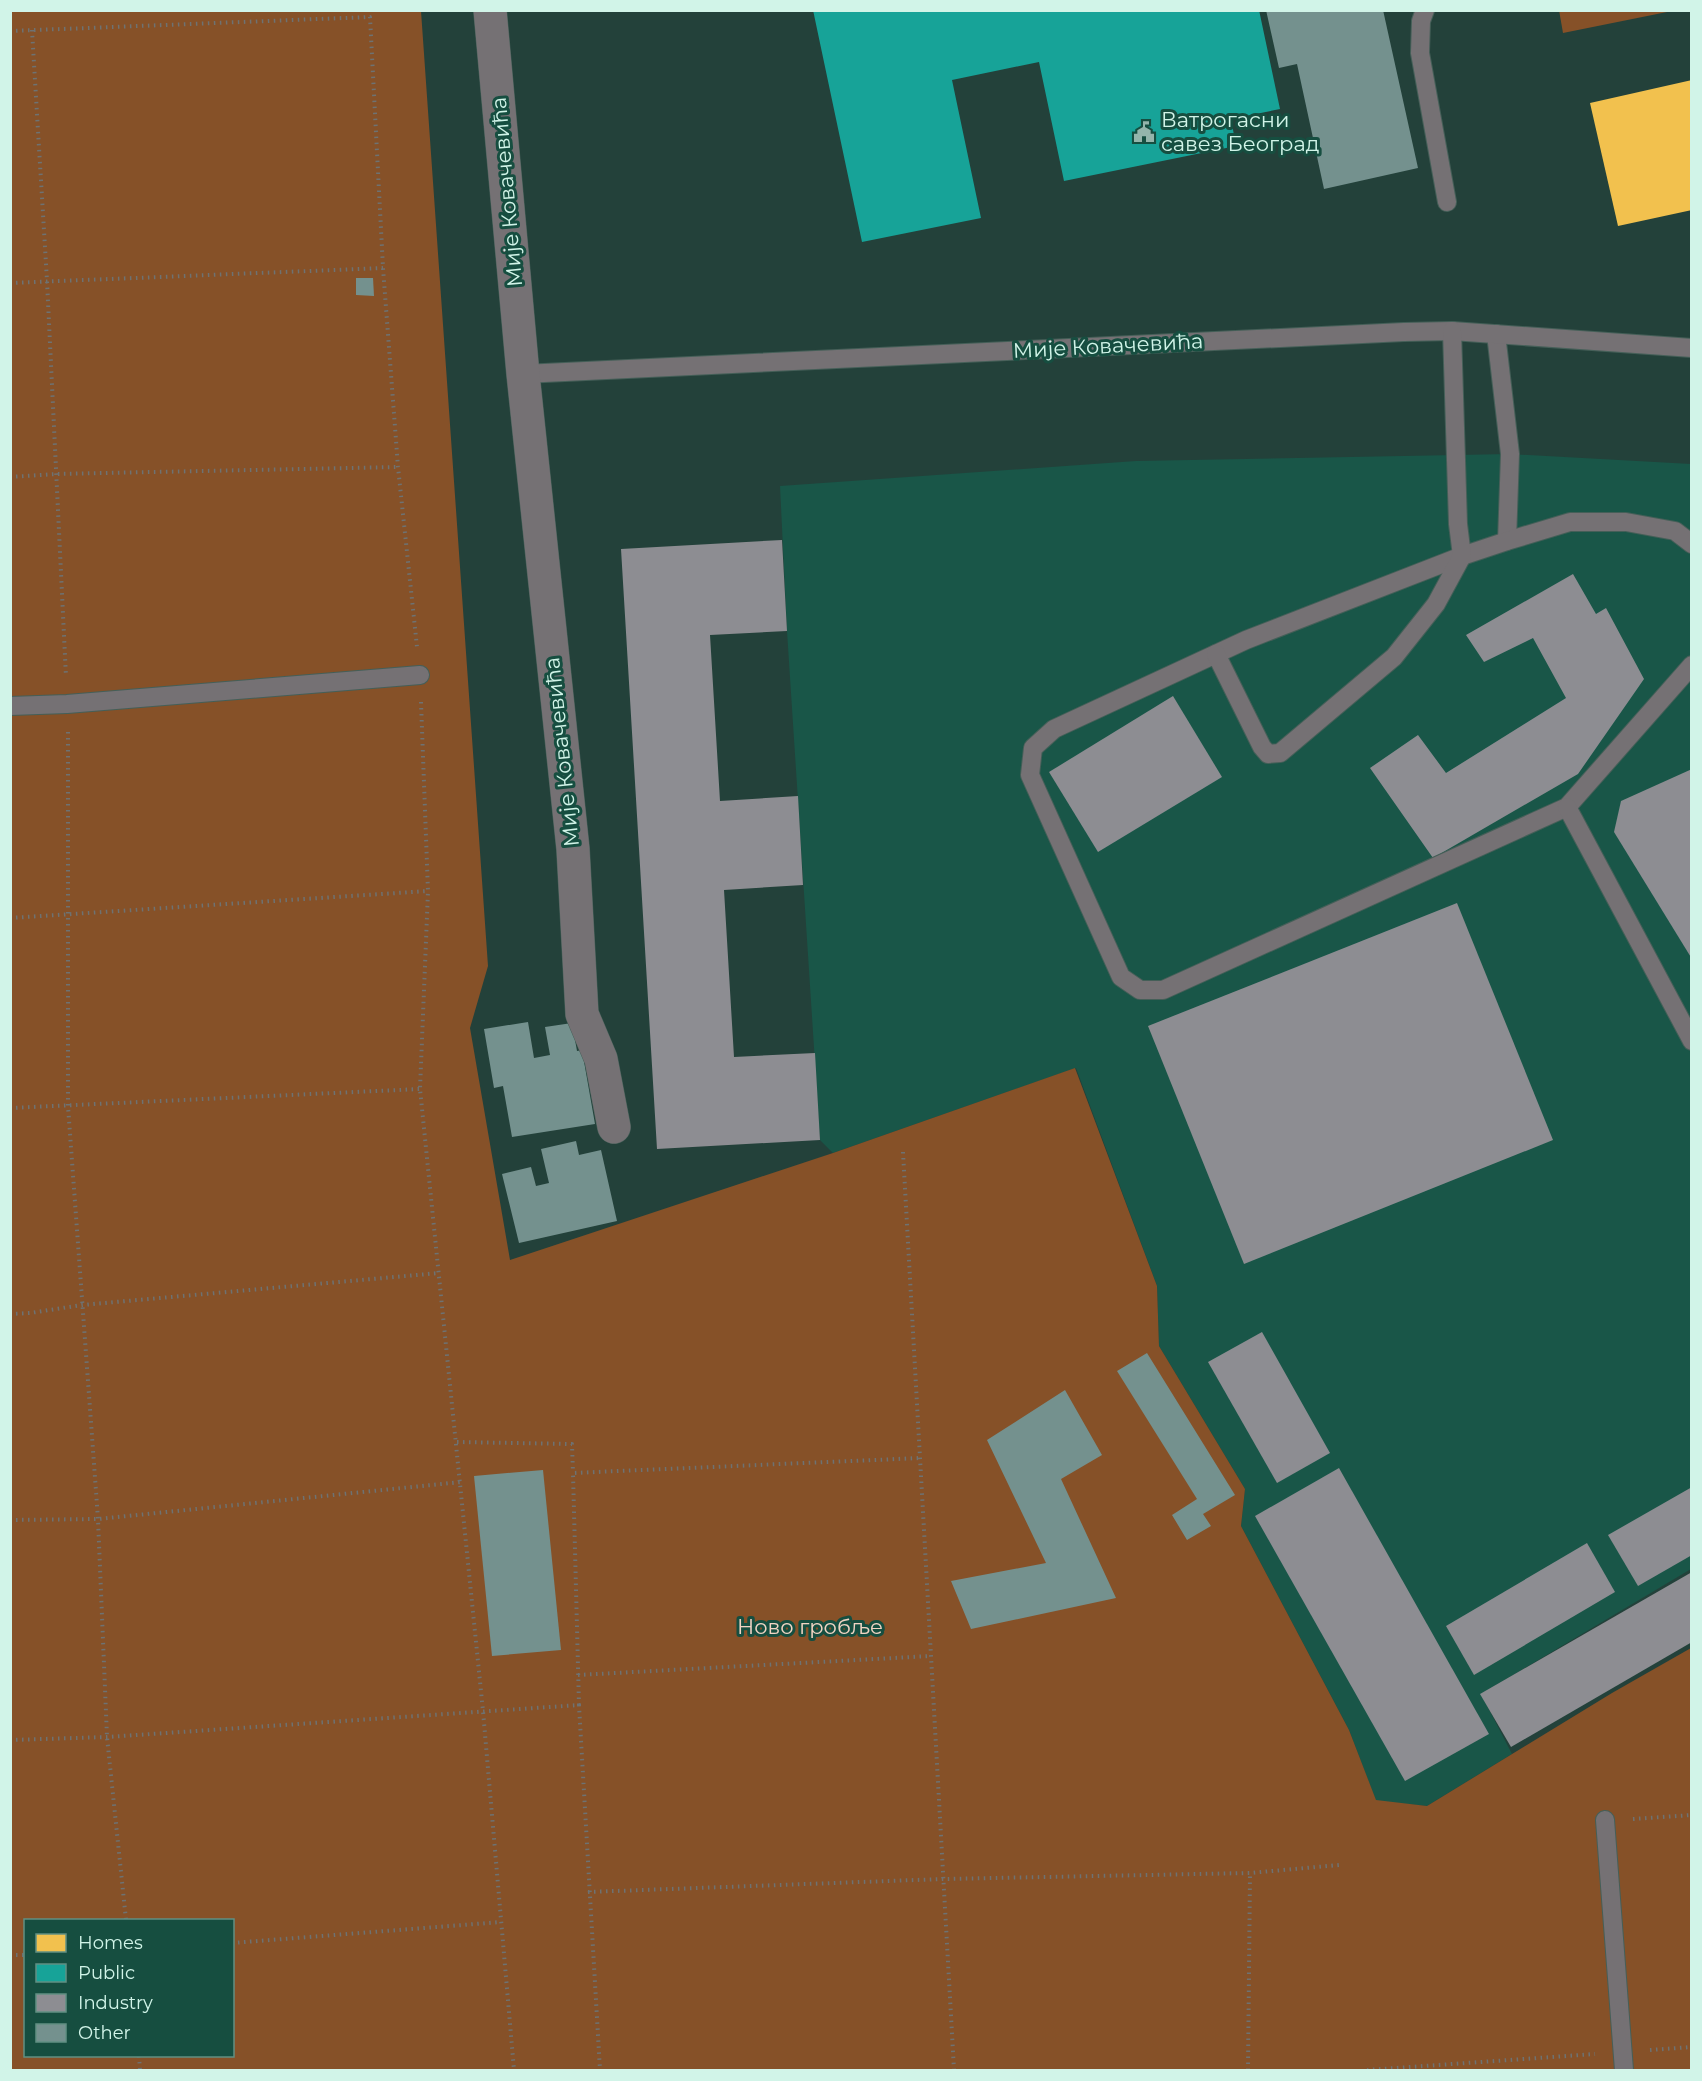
<svg xmlns="http://www.w3.org/2000/svg" width="1702" height="2081" font-family="Montserrat,sans-serif">
  <style>
    .built { fill: #195648 }
    .green { fill: #865128; fill-rule: evenodd }
    .homes { fill: #f2c14e }
    .public { fill: #17a398 }
    .industry { fill: #8d8d92 }
    .building { fill: #74918e }
    .lines { fill: none; stroke-linecap: round; stroke-linejoin: round }
    .lane-casing { stroke: #455f58; stroke-width: 20 }
    .street-casing { stroke: #455f58; stroke-width: 34 }
    .path { stroke: #6e7272; stroke-width: 4; stroke-dasharray: 1.5 4.5; stroke-linecap: butt }
    .lane { stroke: #757174; stroke-width: 18 }
    .street { stroke: #757174; stroke-width: 33 }
    .labels { text-anchor: middle; stroke-width: 6; stroke-linejoin: round; paint-order: stroke }
    .poi-label { font-size: 21px; fill: #d1f4e8; stroke: #164e40; text-anchor: start }
    .street-label { font-size: 21px; fill: #d1f4e8; stroke: #164e40 }
    .park-label { font-size: 21px; fill: #f1d4c3; stroke: #164e40 }
  </style>
  <rect width="100%" height="100%" fill="#23413a"/>
  <polygon class="built" points="1510,454 1691,464 1691,1569 1481,1694 1512,1754 1427,1806 1376,1801 1349,1730 1241,1526 1245,1489 1159,1346 1157,1286 1076,1068 833,1153 820,1140 787,631 780,486 1136,461"/>
  <g class="green">
    <polygon points="1559,10 1672,10 1672,11 1563,33"/>
    <path d="M11 11H421L488 966 470 1028 510 1260 833 1153 1075 1068 1157 1286 1159 1346 1245 1489 1241 1526 1349 1730 1376 1800 1427 1806 1612 1693 1691 1648V2070H11ZM26 1920H232V2056H26Z"/>
  </g>
  <polygon class="homes" points="1692,80 1692,210 1618,226 1590,103"/>
  <polygon class="public" points="813,10 1259,10 1280,109 1231,119 1236,146 1064,181 1039,62 952,80 981,218 862,242"/>
  <g class="industry">
    <polygon points="782,540 787,631 710,635 720,801 798,796 803,885 724,890 734,1057 815,1053 820,1140 657,1149 621,549"/>
    <polygon points="1573,574 1596,614 1606,608 1644,679 1578,774 1433,858 1370,768 1418,735 1446,773 1566,698 1533,638 1484,662 1466,635"/>
    <polygon points="1173,696 1222,777 1098,852 1049,772"/>
    <polygon points="1692,769 1692,959 1614,832 1621,801"/>
    <polygon points="1457,903 1553,1140 1244,1264 1148,1026"/>
    <polygon points="1262,1332 1330,1453 1277,1483 1208,1362"/>
    <polygon points="1339,1468 1489,1734 1405,1781 1255,1516"/>
    <polygon points="1692,1487 1692,1555 1638,1586 1608,1535"/>
    <polygon points="1587,1543 1615,1592 1474,1675 1446,1626"/>
    <polygon points="1692,1572 1692,1642 1511,1747 1480,1694"/>
  </g>
  <g class="building">
    <polygon points="1266,10 1383,10 1418,168 1324,189 1297,64 1279,68"/>
    <polygon points="356,278 373,278 374,296 356,295"/>
    <polygon points="528,1022 534,1058 550,1055 545,1027 572,1023 577,1051 582,1050 595,1124 512,1137 503,1086 494,1088 484,1029"/>
    <polygon points="576,1141 579,1155 601,1150 617,1221 519,1243 502,1174 531,1167 536,1186 549,1183 541,1149"/>
    <polygon points="1147,1353 1235,1495 1203,1514 1211,1526 1187,1540 1172,1515 1197,1499 1117,1371"/>
    <polygon points="1065,1390 1102,1455 1061,1479 1116,1598 971,1629 951,1581 1046,1563 987,1440"/>
    <polygon points="543,1470 561,1650 492,1656 474,1476"/>
  </g>
  <g class="lines">
    <defs>
      <g id="lane">
        <polyline points="1425,10 1421,21 1420,53 1447,202"/>
        <polyline points="1496,334 1510,454 1507,541"/>
        <polyline points="523,374 1404,332 1452,331 1692,348"/>
        <polyline points="1692,544 1675,531 1626,522 1570,522 1507,541 1462,556 1246,640 1054,729 1033,748 1030,775 1121,977 1140,990 1163,990 1567,807 1692,665"/>
        <polyline points="1216,654 1262,747 1268,754 1280,753 1394,657 1436,604 1462,556 1458,524 1452,331"/>
        <polyline points="10,706 67,704 420,675"/>
        <polyline points="1567,807 1692,1041"/>
        <polyline points="1605,1820 1624,2070"/>
      </g>
      <polyline id="street" points="490,10 523,374 573,849 582,1014 601,1059 614,1127"/>
    </defs>
    <use href="#lane" class="lane-casing"/>
    <use href="#street" class="street-casing"/>
    <g class="path">
      <polyline points="32,30 47,281 66,677"/>
      <polyline points="10,31 370,17 383,268 398,467 417,647"/>
      <polyline points="10,283 383,268"/>
      <polyline points="10,477 56,474 398,467"/>
      <polyline points="421,702 428,891 420,1089 483,1711 514,2070"/>
      <polyline points="68,732 68,1106 98,1519 107,1737 126,1920"/>
      <polyline points="10,918 428,891"/>
      <polyline points="10,1108 420,1089"/>
      <polyline points="903,1152 954,2070"/>
      <polyline points="10,1314 30,1313 82,1305 439,1273"/>
      <polyline points="457,1442 572,1444 573,1473"/>
      <polyline points="10,1520 98,1519 461,1482"/>
      <polyline points="578,1675 931,1656"/>
      <polyline points="579,1705 573,1473 920,1458"/>
      <polyline points="10,1740 107,1737 579,1705 600,2070"/>
      <polyline points="1633,1819 1692,1815"/>
      <polyline points="588,1892 943,1879 1250,1873 1339,1865"/>
      <polyline points="232,1943 501,1922"/>
      <polyline points="10,1955 26,1955"/>
      <polyline points="1650,2050 1692,2047"/>
      <polyline points="139,2056 140,2070"/>
      <polyline points="1248,2070 1250,1873"/>
      <polyline points="1367,2070 1595,2054"/>
    </g>
    <use href="#lane" class="lane"/>
    <use href="#street" class="street"/>
  </g>
  <defs>
    <symbol id="civic-bare" viewBox="-9 -9 18 18"><path d="M-.6-6.5H3V-4.5H.6V-3L4-1V1h2V6H-6V1h2V-1L-.6-3ZM-1.2 2.5V6h2.4V2.5Z" fill="#94b5ab" stroke="#164e40" stroke-width="2.5" paint-order="stroke"/></symbol>
  </defs>
  <g fill-rule="evenodd">
    <use href="#civic-bare" x="1129" y="117" width="30" height="30"/>
  </g>
  <g class="labels">
    <g class="poi-label">
      <text x="1161" y="127">Ватрогасни<tspan x="1161" dy="24">савез Београд</tspan></text>
    </g>
    <g class="street-label">
      <text transform="translate(507 192) rotate(-95)" y="7">Мије Ковачевића</text>
      <text transform="translate(1108 346) rotate(-3)" y="7">Мије Ковачевића</text>
      <text transform="translate(562 752) rotate(-96)" y="7">Мије Ковачевића</text>
    </g>
    <g class="park-label">
      <text x="810" y="1634">Ново гробље</text>
    </g>
  </g>
  <rect width="1702" height="2081" fill="none" stroke="#d1f4e8" stroke-width="24"/>
  <rect x="24" y="1919" width="210" height="138" fill="#164e40" stroke="#619083" stroke-width="1.5"/>
  <rect x="36" y="1934" width="30" height="18" fill="#f2c14e" stroke="#619083" stroke-width="1.5"/>
  <text x="78" y="1949" font-size="18" fill="#d1f4e8">Homes</text>
  <rect x="36" y="1964" width="30" height="18" fill="#17a398" stroke="#619083" stroke-width="1.5"/>
  <text x="78" y="1979" font-size="18" fill="#d1f4e8">Public</text>
  <rect x="36" y="1994" width="30" height="18" fill="#8d8d92" stroke="#619083" stroke-width="1.5"/>
  <text x="78" y="2009" font-size="18" fill="#d1f4e8">Industry</text>
  <rect x="36" y="2024" width="30" height="18" fill="#74918e" stroke="#619083" stroke-width="1.5"/>
  <text x="78" y="2039" font-size="18" fill="#d1f4e8">Other</text>
</svg>
